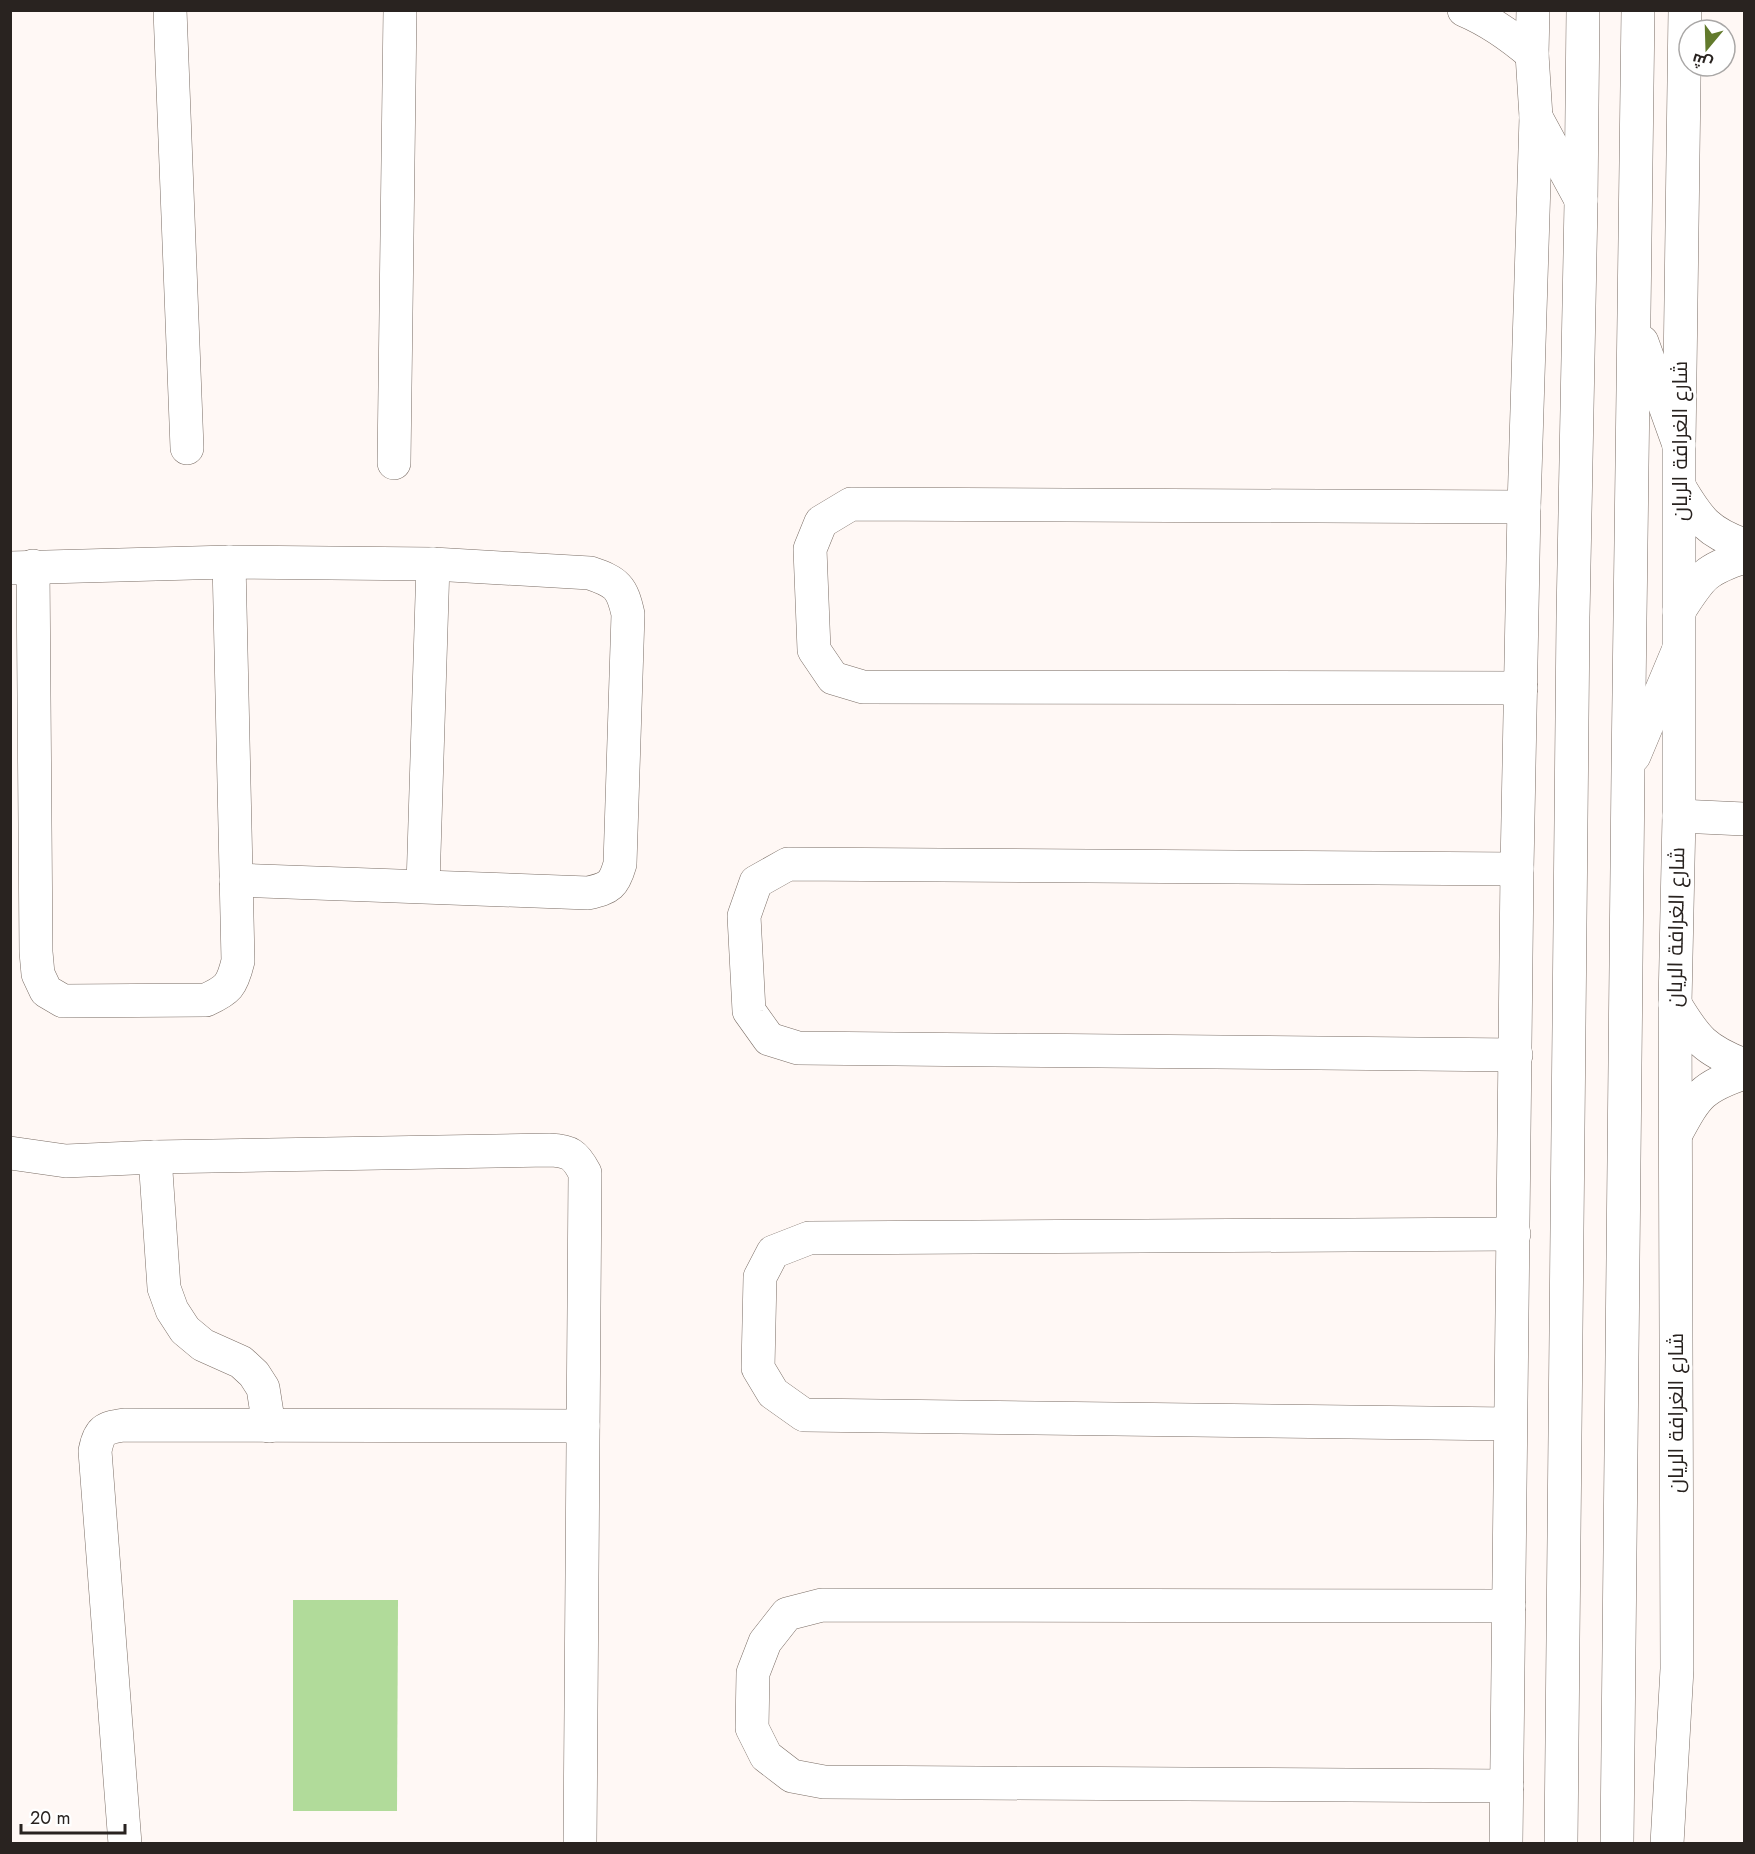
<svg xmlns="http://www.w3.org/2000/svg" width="1755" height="1854" font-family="Jost,Cairo,sans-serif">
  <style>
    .green { fill: #b1db9a }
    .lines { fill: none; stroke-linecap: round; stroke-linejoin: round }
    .street-casing { stroke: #7b6e66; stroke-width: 34 }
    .secondary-casing { stroke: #7b6e66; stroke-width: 34 }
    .street { stroke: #fff; stroke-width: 33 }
    .secondary { stroke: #fff; stroke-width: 33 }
    .labels { text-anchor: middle; stroke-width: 6; stroke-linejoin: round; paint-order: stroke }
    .street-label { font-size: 21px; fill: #292320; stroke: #fff }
  </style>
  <rect width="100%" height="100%" fill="#fff8f5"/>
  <polygon class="green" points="293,1600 398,1600 397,1811 293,1811"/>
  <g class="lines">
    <defs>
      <g id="street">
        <polyline points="170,10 187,448"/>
        <path d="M1464 10C1490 21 1511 36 1532 54"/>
        <polyline points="394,463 400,10"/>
        <path d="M1680 488C1699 520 1708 532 1744 545"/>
        <path d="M33 566 36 952 38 974 46 991 63 1001 206 1000C228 990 232 986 238 961L229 562"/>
        <path d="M10 568 229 562 433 564 590 573C617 582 622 587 628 614L620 864C614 885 610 888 588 893L236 880"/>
        <path d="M1679 611C1701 577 1704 570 1744 557"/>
        <polyline points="1521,688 863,687 833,678 814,650 810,549 821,522 851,504 1524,507"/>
        <polyline points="1679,816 1744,819"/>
        <polyline points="423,886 433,564"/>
        <path d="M1675 1004C1696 1039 1705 1050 1744 1065"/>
        <polyline points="1516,1055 798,1048 769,1039 749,1011 744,916 756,882 788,864 1517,869"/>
        <path d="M1676 1134C1697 1095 1702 1087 1744 1073"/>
        <path d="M10 1153 66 1161 155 1157 549 1150C570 1151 575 1154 585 1173L580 1844"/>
        <polyline points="155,1157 164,1288 172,1310 185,1330 203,1345 241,1362 254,1374 263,1388 269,1426"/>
        <polyline points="1510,1424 804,1415 773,1393 758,1368 760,1277 773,1252 809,1238 1514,1234"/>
        <polyline points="1507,1786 824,1782 792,1776 766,1756 752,1728 753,1673 765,1642 787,1614 822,1605 1509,1606"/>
        <path d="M125 1844 95 1451C99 1430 104 1428 124 1425L583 1426"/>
        <polyline points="1506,1844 1517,869 1524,507 1536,117 1532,54 1533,10"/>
        <polyline points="1667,1844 1677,1669 1675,1004 1679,816 1679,445 1685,10"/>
      </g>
      <g id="secondary">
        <polyline points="1536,117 1581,200"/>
        <polyline points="1642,342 1679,445"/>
        <polyline points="1634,756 1678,651"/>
        <polyline points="1561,1844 1573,617 1581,202 1583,10"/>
        <polyline points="1617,1844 1628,771 1638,10"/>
      </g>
    </defs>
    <use href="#street" class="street-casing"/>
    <use href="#secondary" class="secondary-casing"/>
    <use href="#street" class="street"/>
    <use href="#secondary" class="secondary"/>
  </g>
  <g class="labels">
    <g class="street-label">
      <text transform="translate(1680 441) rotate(-90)" y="7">شارع الغرافة الريان</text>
      <text transform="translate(1676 927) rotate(-89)" y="7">شارع الغرافة الريان</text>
      <text transform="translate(1676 1413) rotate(-90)" y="7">شارع الغرافة الريان</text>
    </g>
  </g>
  <rect width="1755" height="1854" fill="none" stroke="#292320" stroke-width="24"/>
  <g transform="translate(1707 48) rotate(199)"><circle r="28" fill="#ffffff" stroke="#a9a7a6" stroke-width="1.5"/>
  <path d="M0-4.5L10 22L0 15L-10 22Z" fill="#627a2c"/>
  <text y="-9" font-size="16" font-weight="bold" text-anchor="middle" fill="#292320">ش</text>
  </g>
  <path d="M21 1824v9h104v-9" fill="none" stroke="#292320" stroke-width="3"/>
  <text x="30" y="1824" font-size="18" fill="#292320" stroke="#ffffff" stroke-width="4.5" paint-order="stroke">20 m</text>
</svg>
